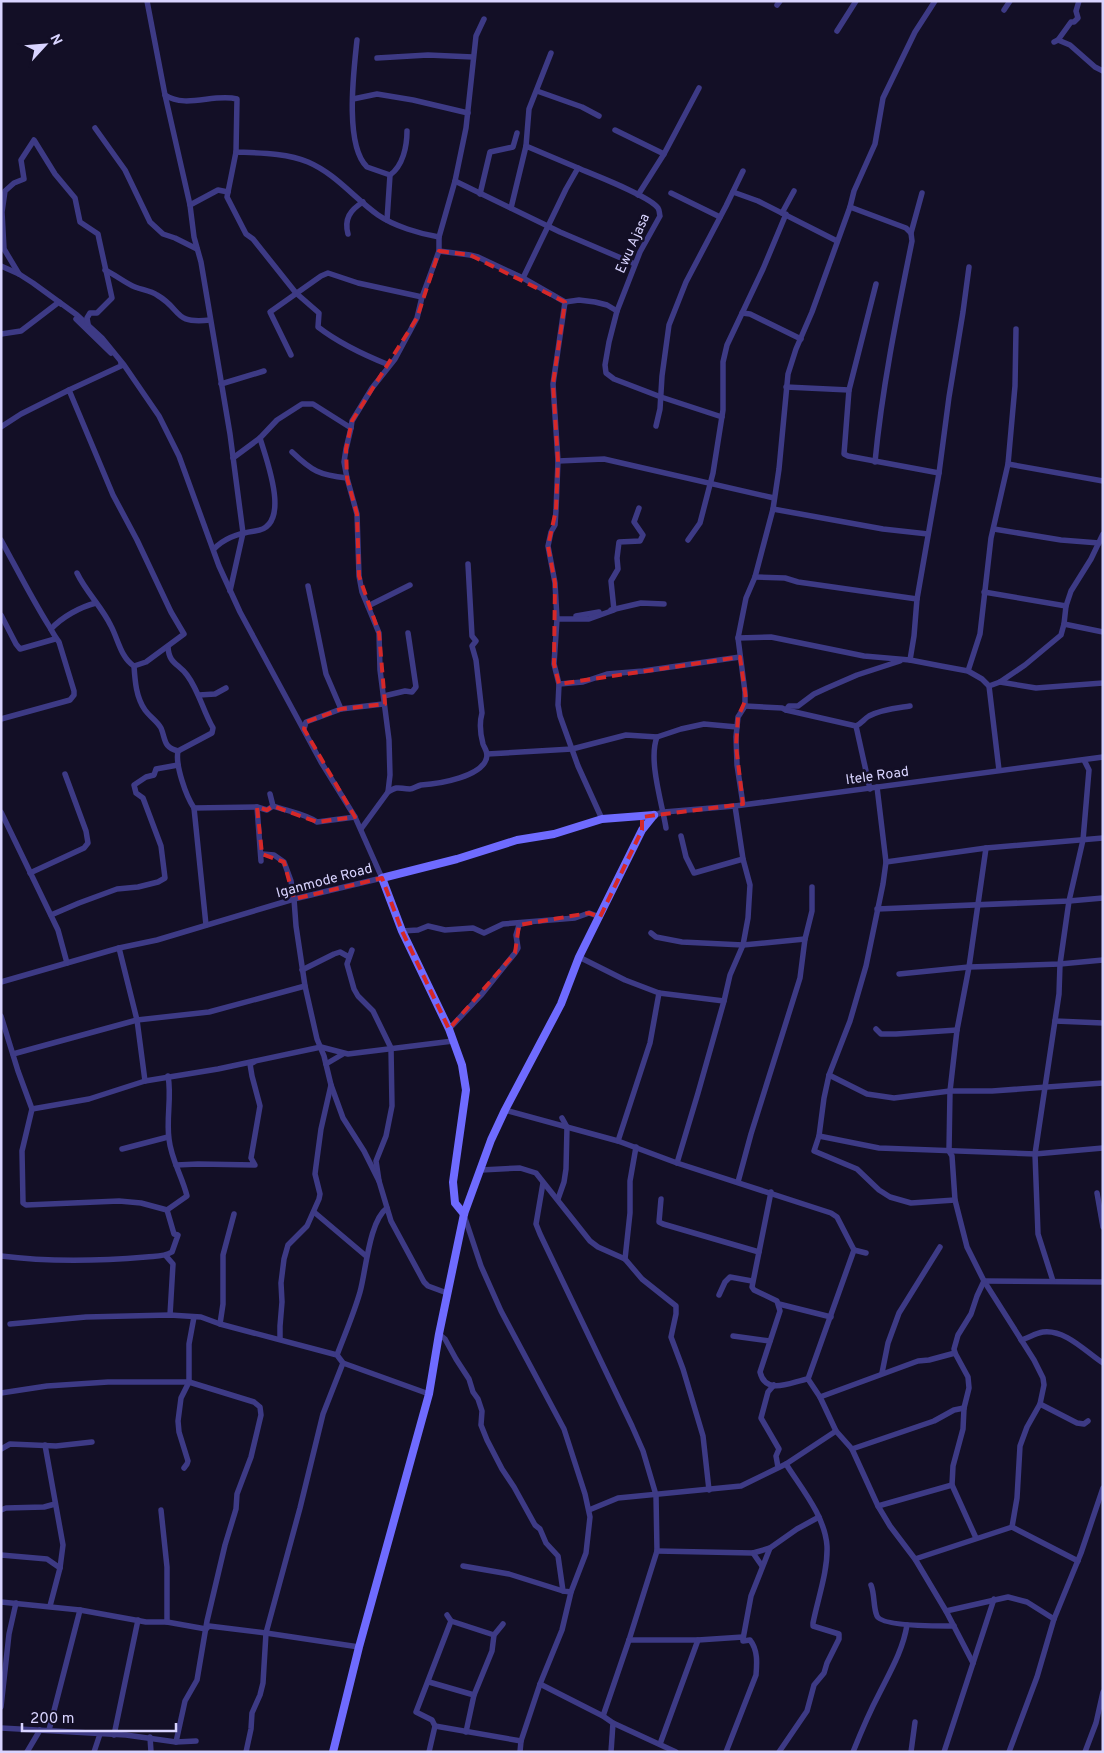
<svg xmlns="http://www.w3.org/2000/svg" width="1104" height="1753" font-family="Overpass,sans-serif">
  <style>
    .lines { fill: none; stroke-linecap: round; stroke-linejoin: round }
    .street { stroke: #3d3a85; stroke-width: 5.5 }
    .secondary { stroke: #6f6bff; stroke-width: 8 }
    .marked { fill: none; stroke: #d62828; stroke-width: 4; stroke-dasharray: 10 6; stroke-linejoin: round }
    .labels { text-anchor: middle; stroke-width: 5; stroke-linejoin: round; paint-order: stroke }
    .street-label { font-size: 14px; fill: #d9d4ff; stroke: #130f26 }
  </style>
  <rect width="100%" height="100%" fill="#130f26"/>
  <g class="lines">
    <g class="street">
      <polyline points="147,1 165,95 190,205 194,237 201,262 230,434 243,533 230,591"/>
      <polyline points="777,5 780,1"/>
      <polyline points="1004,10 1010,1"/>
      <polyline points="484,19 476,36 466,128 455,181 560,232 635,264"/>
      <polyline points="837,31 856,1"/>
      <path d="M357 40C354 69 344 145 367 167L390 175"/>
      <polyline points="1058,40 1070,45 1095,67 1103,71"/>
      <polyline points="1054,42 1058,40 1071,22 1074,22 1078,18 1076,11 1079,1"/>
      <polyline points="377,58 428,55 473,57"/>
      <polyline points="537,91 582,107 599,116"/>
      <path d="M165 95C186 109 214 93 237 99L236 152 227 197 246 234 253 239 296 293 319 313 318 327C340 344 364 355 389 365"/>
      <polyline points="353,99 377,94 413,100 468,113"/>
      <polyline points="95,128 125,170 150,222 163,234 175,238 197,249"/>
      <polyline points="615,130 664,154"/>
      <polyline points="526,146 529,109 551,53"/>
      <path d="M236 152C260 153 287 153 308 162 336 174 354 198 378 215 394 226 420 234 439 237V251L422 297 417 318 395 359 372 388 352 421 351 428 346 449 344 462 347 478 357 514 359 576 362 592 379 633 380 670 389 740 390 775 388 792"/>
      <polyline points="733,192 758,201 837,241"/>
      <polyline points="671,193 720,217"/>
      <polyline points="480,194 490,152 513,147 517,133"/>
      <polyline points="638,195 664,154 699,88"/>
      <polyline points="190,205 218,190 228,192"/>
      <path d="M850 207 906 228 911 233 912 241C897 315 882 388 875 462"/>
      <polyline points="511,208 526,146 578,168"/>
      <polyline points="782,213 794,191"/>
      <path d="M387 220 390 175C403 166 407 146 407 131"/>
      <polyline points="911,233 922,193"/>
      <path d="M348 234C344 219 350 210 363 202"/>
      <polyline points="439,237 455,181"/>
      <polyline points="439,251 470,255 478,257 523,278 565,302 579,300 595,302 607,305 617,311"/>
      <polyline points="1,266 19,274 33,283 77,315 102,338 124,365 159,416 179,456 219,566 240,612 321,762 355,817 382,878 294,899 157,940 119,948 1,982"/>
      <path d="M105 270C116 275 125 283 135 287 143 290 151 291 157 295 183 310 172 324 210 320"/>
      <polyline points="19,274 4,249 2,212 5,191 14,183 24,179 21,160 34,140 55,174 75,198 80,222 98,234 99,239 112,298 97,313 90,313 87,318 88,324"/>
      <path d="M523 278 566 189 578 168C594 175 650 196 658 208 660 211 659 213 660 216L640 252 617 311 609 342 605 365 606 373 614 379 661 397 722 417"/>
      <polyline points="876,284 849,390 844,454 848,456 939,473"/>
      <polyline points="565,302 553,384 558,461 556,510 555,525 551,532 548,546 555,583 557,619 554,664 559,684 558,705 560,716 578,766 602,819"/>
      <polyline points="742,313 750,314 801,339"/>
      <polyline points="76,319 111,353"/>
      <polyline points="1,334 21,331 59,302 61,304"/>
      <polyline points="291,355 270,312 321,276 328,273 358,283 422,297"/>
      <polyline points="221,384 264,371"/>
      <polyline points="786,387 849,390"/>
      <polyline points="69,390 123,365 121,363"/>
      <polyline points="656,426 660,409 662,376 669,325 686,282 726,206 743,171"/>
      <path d="M1 427 21 414 69 390 113 495 137 540 171 612 184 634 146 662 134 666C121 658 118 639 111 626 102 607 86 592 77 573"/>
      <path d="M292 452C312 471 319 475 347 478"/>
      <polyline points="233,458 260,438 277,420 302,404 313,404 351,428"/>
      <polyline points="558,461 604,459 774,498"/>
      <polyline points="1008,464 1103,481"/>
      <polyline points="773,509 883,529 928,534"/>
      <polyline points="994,529 1061,540 1099,543"/>
      <path d="M1 540C17 569 32 599 49 626 53 633 55 637 59 642L74 691V695L70 700 1 719"/>
      <polyline points="688,540 700,523 713,473 723,410 723,362 727,345 763,269 786,214"/>
      <path d="M214 549C225 537 240 533 255 531 293 527 266 459 260 438"/>
      <polyline points="755,577 785,578 798,582 917,599 914,636 910,660"/>
      <polyline points="308,586 326,674 341,709"/>
      <polyline points="984,592 1066,606"/>
      <polyline points="917,599 939,473 949,397 963,312 969,267"/>
      <polyline points="368,606 410,585"/>
      <polyline points="611,610 641,603 664,604"/>
      <polyline points="1,615 16,644 20,649 55,639"/>
      <polyline points="576,616 599,612"/>
      <polyline points="557,619 589,619 614,610 611,581 618,569 617,558 619,542 640,541 643,535 634,522 639,508"/>
      <polyline points="1064,624 1103,632"/>
      <path d="M51 629C62 617 80 607 96 603"/>
      <polyline points="738,638 771,637 864,656 910,660 941,666 968,671 982,679 989,686 999,770"/>
      <path d="M134 666C135 681 136 697 145 710 150 717 157 721 161 728 166 740 163 747 178 751L212 733 213 728C203 711 199 691 187 675 178 663 169 664 168 647"/>
      <polyline points="968,671 980,634 991,538 1008,464 1015,386 1016,329"/>
      <polyline points="1000,682 1036,688 1103,683"/>
      <polyline points="559,684 583,682 607,674 643,671 740,657"/>
      <polyline points="989,686 1000,682 1025,665 1061,635 1064,624 1066,606 1071,591 1091,559 1103,534"/>
      <polyline points="199,695 215,694 226,688"/>
      <polyline points="384,696 405,691 412,692 416,687 408,633"/>
      <polyline points="745,706 782,708 786,710 789,706 798,706 814,694 827,688 857,675 900,661"/>
      <path d="M786 710 856 726C862 723 864 719 869 716 882 709 897 708 910 706"/>
      <polyline points="856,726 870,789"/>
      <polyline points="304,729 306,722 341,709 383,704"/>
      <path d="M657 737C648 760 662 803 666 828"/>
      <path d="M178 751C175 765 186 796 194 808L206 925"/>
      <polyline points="487,754 572,749 626,735 657,737 681,729 704,724 737,727"/>
      <polyline points="877,787 886,862 883,884 866,966 850,1021 829,1075 824,1098 819,1136 814,1151 857,1169 879,1190 890,1197 911,1203 955,1200"/>
      <polyline points="270,794 273,806"/>
      <polyline points="743,804 737,765 736,737 738,717 745,706 745,692 738,638 746,598 755,577 773,509 779,469 788,374 796,349 812,312 850,207 854,191 875,144 883,98 915,32 935,1"/>
      <polyline points="257,807 261,861"/>
      <path d="M194 808 257 807 267 810 273 806C287 811 306 814 317 822L355 817"/>
      <polyline points="1,812 58,930 67,963"/>
      <polyline points="654,815 664,812 735,806 1103,757"/>
      <path d="M361 829 388 792C399 785 399 789 410 789 413 789 417 786 421 785 437 784 486 777 487 755 487 751 484 747 483 744 480 733 479 724 482 713L476 660 472 646 476 641 472 636 468 564"/>
      <polyline points="681,836 686,857 694,873 743,859"/>
      <polyline points="986,848 969,967 957,1030 950,1091 949,1151 952,1156 955,1200 967,1247 984,1281 1034,1360 1043,1378 1044,1385 1040,1404 1027,1427 1020,1446 1017,1498 1012,1527"/>
      <polyline points="262,854 274,855 284,862 291,881 294,899 296,926 305,986 317,1039 324,1056 331,1085 321,1129 316,1166 315,1174 320,1194 319,1199 307,1226 288,1245 284,1259 281,1283 282,1302 280,1326 280,1339"/>
      <polyline points="886,862 986,848 1103,838"/>
      <polyline points="30,873 84,848 88,843 86,831 65,774"/>
      <polyline points="877,909 1069,901 1103,898"/>
      <polyline points="51,915 79,903 117,889 138,887 158,882 165,878 161,846 143,798 136,793 134,785 146,777 154,775 156,769 178,765"/>
      <polyline points="402,931 418,930 428,926 445,930 473,928 484,933 503,924 575,918 589,913 600,917"/>
      <polyline points="651,933 656,937 682,942 743,945 805,939"/>
      <polyline points="119,948 137,1020 145,1081"/>
      <polyline points="352,950 347,964 354,989 358,996 373,1011 391,1048 392,1106 386,1136 376,1161 379,1181"/>
      <polyline points="579,957 625,980 659,993 724,1001"/>
      <polyline points="302,970 334,954 340,952 349,957"/>
      <polyline points="899,974 969,967 1060,964 1103,960"/>
      <polyline points="1,1016 18,1071 32,1109 22,1151 23,1203 26,1205 119,1201 141,1203 167,1210"/>
      <polyline points="1055,1021 1103,1023"/>
      <polyline points="449,1029 482,994 515,953 518,948 516,935 519,925 524,923"/>
      <polyline points="876,1029 881,1034 896,1034 957,1030"/>
      <polyline points="13,1054 137,1020 209,1012 305,986"/>
      <polyline points="326,1064 343,1054"/>
      <polyline points="829,1075 867,1094 894,1098 950,1091 992,1091 1103,1083"/>
      <polyline points="331,1085 343,1118 364,1151 379,1181 391,1221 424,1282 428,1286 447,1293"/>
      <polyline points="32,1109 89,1099 145,1081 218,1069 321,1047 348,1054 453,1041"/>
      <polyline points="505,1110 618,1141 677,1163 831,1213 837,1217 854,1250 808,1379"/>
      <polyline points="819,1136 879,1148 1035,1154 1103,1148"/>
      <polyline points="618,1141 650,1043 659,993"/>
      <polyline points="122,1149 168,1137"/>
      <polyline points="677,1163 698,1093 724,1001 730,975 743,945 748,918 750,885 743,859 735,806"/>
      <polyline points="176,1165 198,1164 255,1165 251,1158 260,1106 252,1076 250,1064 254,1062"/>
      <polyline points="481,1170 520,1168 536,1173 590,1241 598,1247 625,1259 642,1279 676,1306 676,1314 671,1337 683,1369 703,1436 709,1490"/>
      <polyline points="738,1182 751,1134 800,978 805,939 812,911 812,887"/>
      <polyline points="543,1183 536,1224 540,1234 632,1426 643,1451 656,1495 657,1551 629,1640 603,1716"/>
      <path d="M771 1192 752 1287 754 1290 777 1301 780 1311 760 1372C766 1397 793 1381 808 1379"/>
      <polyline points="1097,1193 1103,1227"/>
      <polyline points="558,1199 564,1182 566,1169 567,1127 562,1118"/>
      <polyline points="661,1199 659,1222 663,1224 759,1252"/>
      <path d="M167 1210 187 1196C182 1176 171 1159 169 1139 166 1118 172 1097 168 1076"/>
      <polyline points="314,1212 366,1256"/>
      <polyline points="464,1215 481,1266 501,1311 564,1429 585,1494 590,1517 586,1553 571,1592 562,1630 540,1684 521,1741 520,1752"/>
      <polyline points="854,1250 866,1253"/>
      <path d="M1 1256C49 1262 98 1261 146 1257 156 1256 164 1257 172 1252L178 1235 174 1234 167 1210"/>
      <polyline points="166,1256 173,1264 170,1315"/>
      <polyline points="625,1259 630,1213 630,1181 636,1147"/>
      <polyline points="984,1281 1103,1282"/>
      <polyline points="1053,1281 1038,1234 1035,1154 1059,994 1060,964 1069,901 1083,840 1089,770 1084,760"/>
      <polyline points="719,1295 725,1282 730,1277 752,1281"/>
      <polyline points="779,1304 831,1317"/>
      <polyline points="10,1324 86,1317 170,1315 201,1317 220,1324 337,1355 343,1363 429,1394"/>
      <polyline points="220,1324 223,1304 223,1255 234,1214"/>
      <polyline points="439,1334 445,1339 456,1359 469,1379 473,1392 478,1399 482,1411 481,1425 487,1440 502,1469 514,1487 535,1525 540,1529 546,1543 558,1556 563,1591 571,1592"/>
      <polyline points="733,1336 770,1341"/>
      <path d="M1021 1340C1028 1338 1036 1333 1043 1332 1065 1329 1086 1352 1103 1363"/>
      <path d="M337 1355C345 1334 354 1313 360 1292 366 1271 369 1221 387 1208"/>
      <polyline points="882,1373 888,1343 899,1313 940,1247"/>
      <polyline points="808,1379 820,1397 836,1431 852,1449 878,1506 890,1526 915,1559 946,1611 973,1663"/>
      <polyline points="774,1385 768,1392 761,1418 779,1449 776,1456 778,1467"/>
      <polyline points="1,1393 47,1386 108,1382 189,1382 254,1402 260,1407 261,1415 251,1457 237,1494 236,1509 225,1545 207,1621 197,1680 185,1701 176,1742"/>
      <polyline points="820,1397 918,1361 929,1360 955,1353"/>
      <polyline points="1040,1404 1077,1423 1084,1424 1088,1421"/>
      <polyline points="45,1445 63,1545 60,1568 50,1606"/>
      <polyline points="1,1449 10,1444 56,1446 92,1442"/>
      <polyline points="852,1449 934,1421 954,1410 964,1408"/>
      <polyline points="184,1468 187,1464 188,1461 179,1432 178,1421 181,1398 189,1382 189,1344 194,1317"/>
      <polyline points="878,1506 952,1485"/>
      <polyline points="1,1510 6,1508 44,1507 55,1504"/>
      <polyline points="161,1510 167,1567 167,1622"/>
      <polyline points="589,1510 618,1498 741,1486 786,1464 836,1431"/>
      <polyline points="976,1538 952,1485 953,1466 963,1429 964,1408 969,1388 968,1377 955,1353 954,1349 958,1335 971,1314 977,1296 984,1281"/>
      <polyline points="657,1551 753,1553 770,1548 797,1529 819,1517"/>
      <polyline points="753,1553 762,1566"/>
      <polyline points="1,1555 47,1559 60,1568"/>
      <polyline points="915,1559 1012,1527 1078,1561"/>
      <polyline points="463,1566 509,1574 563,1591"/>
      <path d="M871 1585C875 1595 873 1607 877 1616 882 1627 942 1626 954 1626"/>
      <polyline points="1,1602 80,1610 146,1622 167,1622 206,1629 209,1626 266,1633 359,1647"/>
      <polyline points="946,1611 1008,1597 1027,1602 1054,1619"/>
      <polyline points="451,1621 494,1635"/>
      <polyline points="743,1639 751,1596 770,1548"/>
      <path d="M629 1640H698L743 1637V1641L750 1640C758 1650 757 1663 756 1675L726 1752"/>
      <polyline points="429,1682 474,1695"/>
      <polyline points="540,1684 603,1716 613,1723 676,1752"/>
      <polyline points="1,1707 9,1634 16,1603"/>
      <polyline points="435,1726 521,1741"/>
      <polyline points="1,1728 126,1735 176,1742 196,1741"/>
      <polyline points="49,1730 80,1610"/>
      <polyline points="466,1732 474,1695 492,1651 494,1635 503,1624"/>
      <polyline points="114,1735 138,1620"/>
      <polyline points="150,1737 151,1752"/>
      <polyline points="660,1744 698,1640"/>
      <polyline points="27,1752 40,1730"/>
      <polyline points="94,1752 100,1734"/>
      <polyline points="246,1752 251,1729 252,1713 260,1695 263,1683 266,1633 300,1508 323,1414 343,1363"/>
      <polyline points="429,1752 435,1726 432,1720 416,1712 451,1621 447,1615"/>
      <polyline points="611,1752 613,1723"/>
      <path d="M779 1752 807 1711 814 1685 824 1673 827 1663 839 1639V1634L813 1626V1623C818 1598 828 1571 827 1546 825 1516 801 1488 786 1464"/>
      <path d="M853 1752C861 1732 869 1713 879 1694 890 1672 903 1650 907 1625"/>
      <polyline points="911,1752 915,1722"/>
      <polyline points="944,1752 994,1599"/>
      <polyline points="1009,1752 1037,1677 1054,1619 1081,1553 1103,1488"/>
      <polyline points="1085,1752 1096,1723 1103,1692"/>
    </g>
    <g class="secondary">
      <polyline points="464,1214 455,1203 453,1182 466,1090 462,1065 449,1029 402,931 382,878 457,859 517,840 554,834 602,819 654,815"/>
      <polyline points="333,1752 359,1647 429,1394 439,1334 464,1214 491,1140 505,1110 561,1004 579,957 642,830 654,815"/>
    </g>
  </g>
  <path class="marked" d="M439 251 470 255 565 302 553 384 558 461 556 510 548 546 555 583 554 664 559 684 740 657 746 699 738 717 736 746 743 804 642 817V830L600 917 589 913 519 925 515 953 449 1029 402 931 382 878 294 899 284 862 262 854 257 807 267 810 273 806 317 822 355 817 304 729 306 722 341 709 385 704 379 633 359 576 357 514 347 478 346 449 352 421 417 318Z"/>
  <g class="labels">
    <g class="street-label">
      <text transform="translate(632 243) rotate(-66)" y="5">Ewu Ajasa</text>
      <text transform="translate(877 775) rotate(-8)" y="5">Itele Road</text>
      <text transform="translate(324 880) rotate(-15)" y="5">Iganmode Road</text>
    </g>
  </g>
  <rect width="1104" height="1753" fill="none" stroke="#d9d4ff" stroke-width="5"/>
  <g transform="translate(45 45) rotate(64)" stroke="#130f26" stroke-width="4" paint-order="stroke">
  <path d="M0-4L9 19L0 12L-9 19Z" fill="#d9d4ff"/>
  <text y="-8" font-size="14" font-weight="bold" text-anchor="middle" fill="#d9d4ff">N</text>
  </g>
  <path d="M22 1723v8h154v-8" fill="none" stroke="#d9d4ff" stroke-width="2.5"/>
  <text x="30" y="1723" font-size="15" fill="#d9d4ff" stroke="#130f26" stroke-width="4" paint-order="stroke">200 m</text>
</svg>
